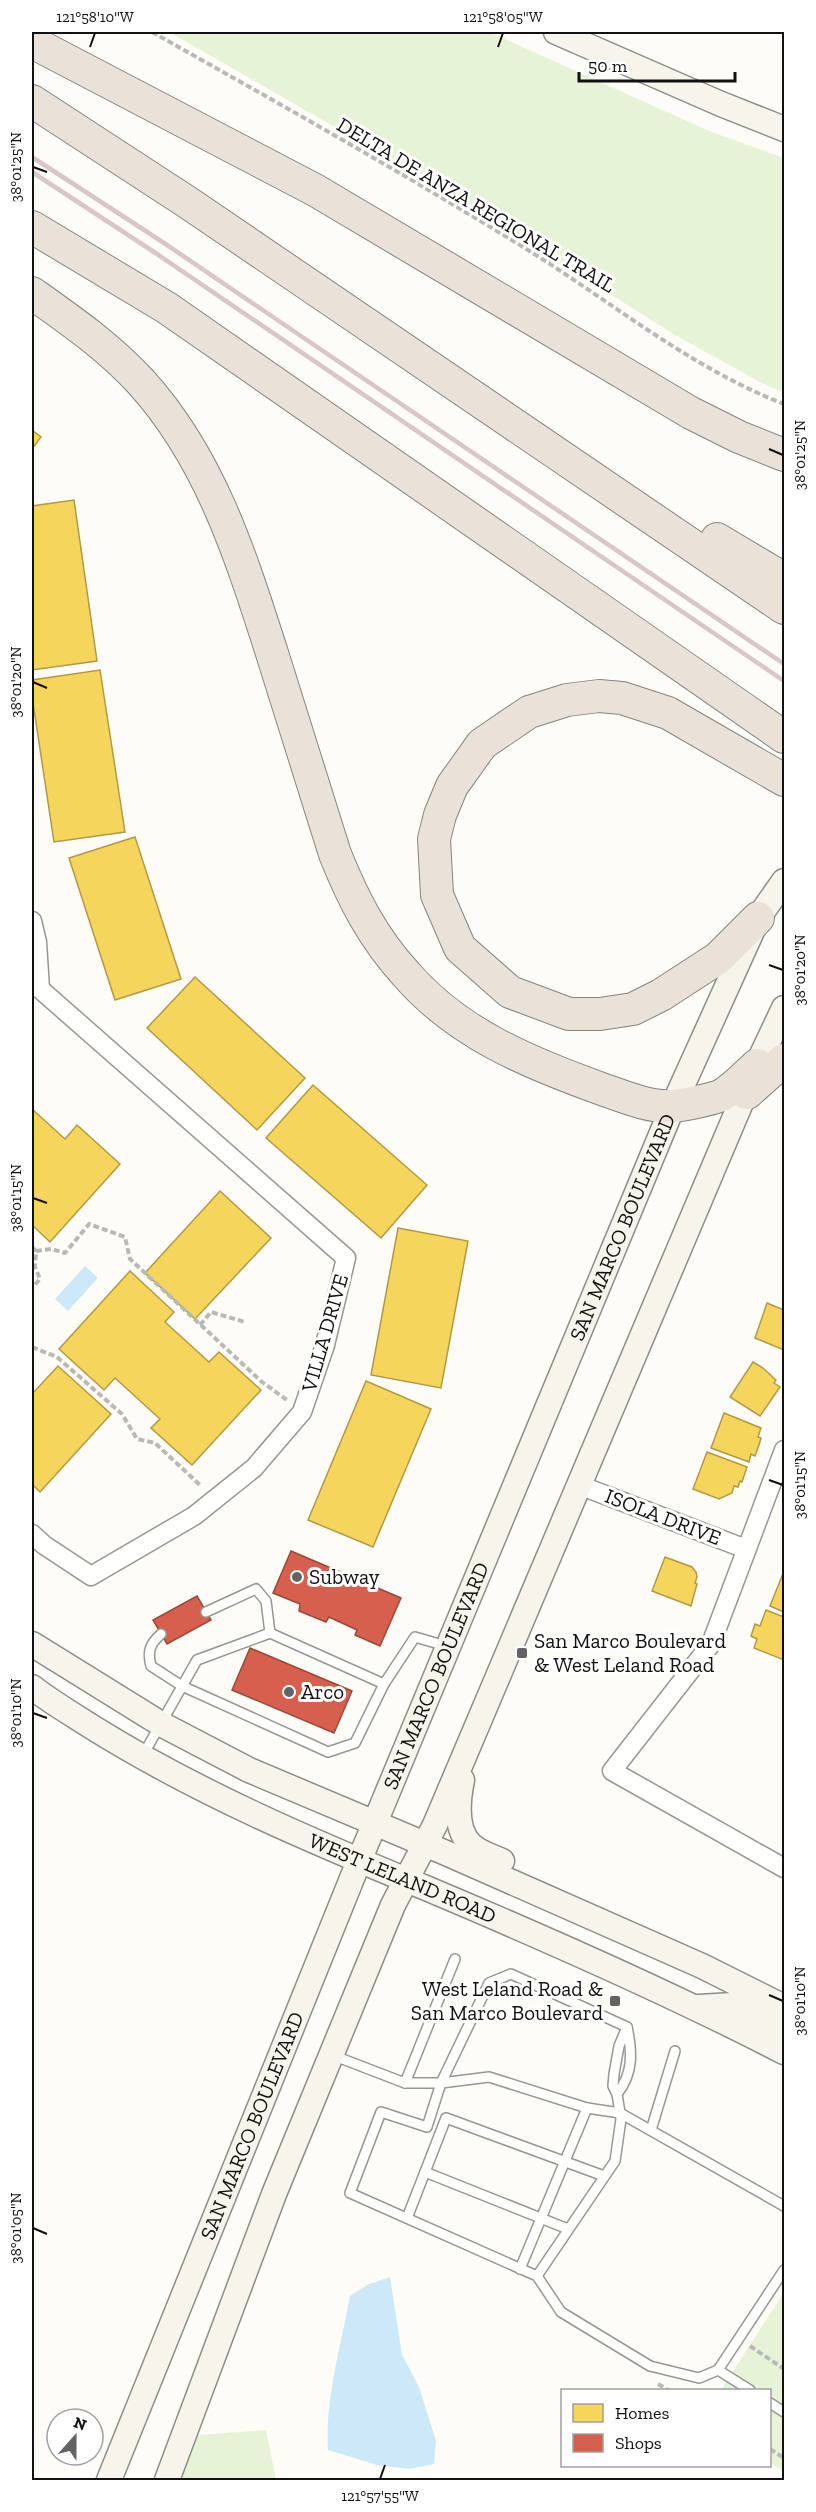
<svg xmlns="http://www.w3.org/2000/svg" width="816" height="2512" font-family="'Zilla Slab',serif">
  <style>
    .green { fill: #e7f3d7 }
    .water { fill: #cde8f7 }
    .homes { fill: #f6d55c; stroke: #b19a46; stroke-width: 1.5 }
    .shops { fill: #d6604d; stroke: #9b483b; stroke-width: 1.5 }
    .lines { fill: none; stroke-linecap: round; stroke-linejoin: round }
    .lane-casing { stroke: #979795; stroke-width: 12 }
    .street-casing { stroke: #979795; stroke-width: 21 }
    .secondary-casing { stroke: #8e8d8b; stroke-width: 27 }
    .highway-casing { stroke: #858482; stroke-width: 34 }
    .path { stroke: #b9b9b8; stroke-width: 4; stroke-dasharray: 6 3; stroke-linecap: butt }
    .lane { stroke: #fffffe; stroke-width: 9 }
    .street { stroke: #fffffe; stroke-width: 18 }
    .secondary { stroke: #f6f4eb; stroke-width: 24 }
    .highway { stroke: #eae1d8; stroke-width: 32 }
    .rail { stroke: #d9c6c7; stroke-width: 4.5 }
    .ticks { fill: none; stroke: #111; stroke-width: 2 }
    .poi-dot { fill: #646362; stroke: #fff; stroke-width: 2 }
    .labels { text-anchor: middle; stroke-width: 6; stroke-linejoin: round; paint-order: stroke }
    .street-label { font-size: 21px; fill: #111; stroke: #fff }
    .poi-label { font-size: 21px; fill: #111; stroke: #fff; text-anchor: start }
    .neatline { fill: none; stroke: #111; stroke-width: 2 }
    .ticks-label { font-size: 15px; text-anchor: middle; fill: #111 }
  </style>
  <rect width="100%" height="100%" fill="#fdfcf7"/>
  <g class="green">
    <polygon points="169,32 489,32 709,131 784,158 784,393 760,382 675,335 445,190"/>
    <polygon points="784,2292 784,2472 770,2462 770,2390 721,2390"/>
    <polygon points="266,2430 276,2480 167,2480 184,2436"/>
  </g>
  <g class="water">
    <polygon points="85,1266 98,1278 68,1311 55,1299"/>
    <path d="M390 2277 402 2355 419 2387 436 2441 434 2464 409 2469 377 2465 328 2450C325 2399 341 2346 350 2296L369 2284Z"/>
  </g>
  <g class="homes">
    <polygon points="32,430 41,437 32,449"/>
    <polygon points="74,500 97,661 32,670 32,506"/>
    <polygon points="100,670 125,832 54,842 32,696 32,680"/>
    <polygon points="135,837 181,979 115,1000 69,858"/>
    <polygon points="195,977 305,1078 257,1130 147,1028"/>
    <polygon points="313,1085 427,1185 381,1238 266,1138"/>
    <polygon points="32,1109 65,1139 77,1125 120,1164 50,1242 32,1225"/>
    <polygon points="220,1191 271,1238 195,1319 145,1273"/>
    <polygon points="398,1228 468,1241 441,1388 371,1375"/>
    <polygon points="130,1271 174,1312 165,1322 209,1362 219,1352 261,1390 192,1465 151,1428 160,1419 115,1378 104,1390 59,1349"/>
    <polygon points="767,1303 784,1310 784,1350 755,1338"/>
    <polygon points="753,1362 763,1368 776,1380 774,1383 780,1387 760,1416 730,1397"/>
    <polygon points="58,1366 111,1414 40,1492 32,1484 32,1394"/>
    <polygon points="366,1381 431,1409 373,1547 308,1520"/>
    <polygon points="724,1413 761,1428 758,1437 761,1438 759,1445 755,1456 751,1454 749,1462 711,1448"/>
    <polygon points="707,1452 747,1467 742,1482 740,1481 738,1487 734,1486 732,1493 719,1499 693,1489"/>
    <polygon points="665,1557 692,1567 696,1572 697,1577 695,1583 697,1584 691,1606 652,1591"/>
    <polygon points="784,1571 784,1612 770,1606"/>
    <polygon points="766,1610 784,1617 784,1660 754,1648 757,1639 751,1636 755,1624 760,1626"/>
  </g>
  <g class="shops">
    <polygon points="291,1551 401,1598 380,1646 355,1635 357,1630 329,1617 326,1622 299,1611 300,1604 273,1593"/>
    <polygon points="197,1596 211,1620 167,1644 153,1620"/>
    <polygon points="250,1648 352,1691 334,1733 232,1690"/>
  </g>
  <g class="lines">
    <defs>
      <g id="lane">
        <polyline points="206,1612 256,1589 266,1601 270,1633"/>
        <path d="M161 1634C150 1644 147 1651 151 1666L182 1686 328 1752 355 1743 384 1684"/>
        <polyline points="143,1755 197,1660 270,1633 384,1684 415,1637 446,1646"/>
        <polyline points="455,1959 405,2083 441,2083 489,2077 587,2108 620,2113 784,2206"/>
        <polyline points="332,2055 405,2083"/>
        <path d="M617 2094C634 2073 632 2051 627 2027L511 1974 489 1983 441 2083 427 2127 381 2112 350 2193 537 2276 561 2312 650 2366 699 2378 718 2370"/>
        <polyline points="651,2130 675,2051"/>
        <polyline points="425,2172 446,2118 604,2176"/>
        <polyline points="407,2218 425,2172 568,2229"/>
        <polyline points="520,2269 587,2108"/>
        <polyline points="537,2276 615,2161 621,2119 617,2094 613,2086 614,2074 619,2046 627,2027"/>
        <polyline points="750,2390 718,2370 784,2270"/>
        <polyline points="770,2403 784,2412"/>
      </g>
      <g id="street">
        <polyline points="32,921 37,942 40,989"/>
        <polyline points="32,982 346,1258 325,1345 302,1412 254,1468 194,1516 91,1576 44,1545 32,1534"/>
        <polyline points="784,1450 711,1644 612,1771 784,1868"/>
        <polyline points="579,1485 746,1549"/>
      </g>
      <g id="secondary">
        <polyline points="556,32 721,104 784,129"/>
        <polyline points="32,1644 161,1724 249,1770 446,1853 702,1966 784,2007"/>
        <path id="s1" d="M32 1687C51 1702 72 1714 92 1727 198 1793 311 1841 426 1888 547 1939 668 1992 784 2052"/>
        <path d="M462 1780C458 1800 454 1829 471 1845 479 1853 492 1856 502 1861"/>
        <polyline points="699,2007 733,2005 784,2032"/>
        <path id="s2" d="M109 2480 359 1861 673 1106 758 918 784 881"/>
        <polyline points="167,2480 274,2194 393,1905 435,1825 757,1065 784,1008"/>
      </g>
      <g id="highway">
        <polyline points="32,42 315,190 691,413 739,437 784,455"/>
        <polyline points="32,101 187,202 784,608"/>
        <polyline points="32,227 167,308 784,737"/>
        <path d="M32 293C70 320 109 347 141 382 210 458 240 554 271 650 292 718 314 786 335 854 353 899 373 938 406 974 457 1033 527 1062 599 1088 622 1096 649 1108 674 1106 684 1105 713 1099 722 1095 734 1088 746 1075 757 1065"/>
        <polyline points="717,539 784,579"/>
        <polyline points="758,918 718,958 661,995 633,1009 600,1014 569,1014 510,992 460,948 437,895 434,839 440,815 452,786 482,744 529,712 567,700 599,696 622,698 668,713 784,780"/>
        <polyline points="747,1093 784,1060"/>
      </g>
    </defs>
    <use href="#lane" class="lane-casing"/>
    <use href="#street" class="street-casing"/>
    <use href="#secondary" class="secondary-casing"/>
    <use href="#highway" class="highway-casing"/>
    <g class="path">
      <path d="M152 32C278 103 405 174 528 250 613 303 691 368 784 404"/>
      <polyline points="32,1247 36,1251 35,1267 40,1279 32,1288"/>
      <polyline points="36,1251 51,1249 65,1253 89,1224 125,1237 130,1259 262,1382 287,1400"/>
      <polyline points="200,1325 211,1312 245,1322"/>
      <polyline points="32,1347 57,1357 122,1414 137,1439 155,1443 201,1486"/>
      <polyline points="750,2346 784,2369"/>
      <polyline points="658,2384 668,2390"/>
      <polyline points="770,2449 784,2458"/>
    </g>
    <use href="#lane" class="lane"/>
    <use href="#street" class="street"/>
    <use href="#secondary" class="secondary"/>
    <use href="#highway" class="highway"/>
    <g class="rail">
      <polyline points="32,157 161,241 784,664"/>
      <polyline points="32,172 154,252 784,681"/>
    </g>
  </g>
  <path class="ticks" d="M90 47 95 33M498 47 503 33M33 167 47 172M769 449 783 455M33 682 47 688M769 965 783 970M33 1198 47 1203M769 1480 783 1485M33 1713 47 1718M769 1995 783 2001M33 2228 47 2234M380 2479 385 2465"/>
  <g class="poi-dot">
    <circle cx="297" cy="1577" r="6"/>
    <rect x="516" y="1647" width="12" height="12" rx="3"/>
    <circle cx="289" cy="1692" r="6"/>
    <rect x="609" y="1995" width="12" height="12" rx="3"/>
  </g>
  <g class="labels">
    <g class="street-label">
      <text transform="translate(476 205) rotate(31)" y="7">DELTA DE ANZA REGIONAL TRAIL</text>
      <text dy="7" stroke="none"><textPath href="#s2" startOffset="1354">SAN MARCO BOULEVARD</textPath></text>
      <text transform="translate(325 1333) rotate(-74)" y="7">VILLA DRIVE</text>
      <text transform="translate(663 1517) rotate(21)" y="7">ISOLA DRIVE</text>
      <text dy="7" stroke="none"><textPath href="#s2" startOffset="868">SAN MARCO BOULEVARD</textPath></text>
      <text dy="7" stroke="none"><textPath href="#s1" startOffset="418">WEST LELAND ROAD</textPath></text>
      <text dy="7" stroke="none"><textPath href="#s2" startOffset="382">SAN MARCO BOULEVARD</textPath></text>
    </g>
    <g class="poi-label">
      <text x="309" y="1584">Subway</text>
      <text x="534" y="1648">San Marco Boulevard<tspan x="534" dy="24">&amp; West Leland Road</tspan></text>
      <text x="301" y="1699">Arco</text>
      <text x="603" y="1996" text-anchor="end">West Leland Road &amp;<tspan x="603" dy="24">San Marco Boulevard</tspan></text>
    </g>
  </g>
  <rect width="816" height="2512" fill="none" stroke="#ffffff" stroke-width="66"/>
  <rect x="561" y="2389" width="210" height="78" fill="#ffffff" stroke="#a0a0a0" stroke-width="1.5"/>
  <rect x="573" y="2404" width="30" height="18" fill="#f6d55c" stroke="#a0a0a0" stroke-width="1.5"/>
  <text x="615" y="2419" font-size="18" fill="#111111">Homes</text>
  <rect x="573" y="2434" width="30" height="18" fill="#d6604d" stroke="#a0a0a0" stroke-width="1.5"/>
  <text x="615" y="2449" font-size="18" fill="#111111">Shops</text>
  <g transform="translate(75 2437) rotate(21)"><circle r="28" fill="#ffffff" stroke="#a0a0a0" stroke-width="1.5"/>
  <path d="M0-4.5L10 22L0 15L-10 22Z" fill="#646362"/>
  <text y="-9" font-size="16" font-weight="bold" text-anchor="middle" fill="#111111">N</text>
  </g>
  <path d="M579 72v9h156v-9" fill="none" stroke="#111111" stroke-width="3"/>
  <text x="588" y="72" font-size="18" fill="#111111" stroke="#ffffff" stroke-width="4.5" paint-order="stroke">50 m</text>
  <rect x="33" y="33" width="750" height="2446" class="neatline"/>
  <g class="ticks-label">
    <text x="95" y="22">121°58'10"W</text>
    <text x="503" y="22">121°58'05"W</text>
    <text transform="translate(16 167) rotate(-90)" y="5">38°01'25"N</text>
    <text transform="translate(800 455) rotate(-90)" y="5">38°01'25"N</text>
    <text transform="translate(16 682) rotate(-90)" y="5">38°01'20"N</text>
    <text transform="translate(800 970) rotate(-90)" y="5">38°01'20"N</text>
    <text transform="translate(16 1198) rotate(-90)" y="5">38°01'15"N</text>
    <text transform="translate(800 1485) rotate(-90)" y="5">38°01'15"N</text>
    <text transform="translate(16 1713) rotate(-90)" y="5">38°01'10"N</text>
    <text transform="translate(800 2001) rotate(-90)" y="5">38°01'10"N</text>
    <text transform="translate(16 2228) rotate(-90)" y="5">38°01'05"N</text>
    <text x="380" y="2501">121°57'55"W</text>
  </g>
</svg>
